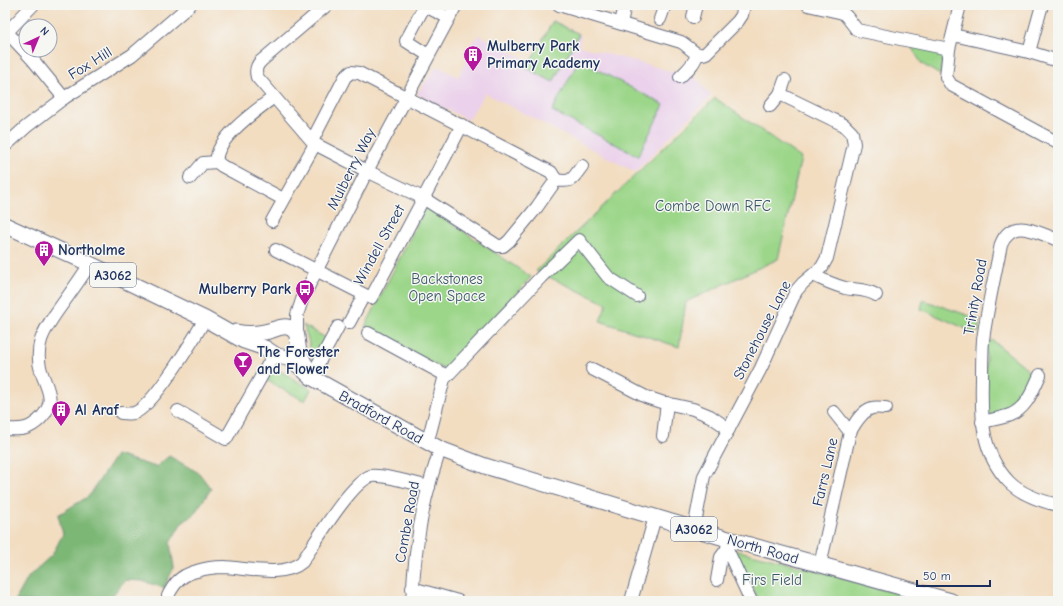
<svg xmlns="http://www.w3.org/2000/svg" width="1063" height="606" font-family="'Comic Neue',sans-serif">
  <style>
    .built { fill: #ebd1eb }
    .green { fill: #9bd689; stroke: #5b8274 }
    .forest { fill: #7cb775; stroke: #4c736a }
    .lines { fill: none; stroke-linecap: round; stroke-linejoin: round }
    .minor-casing { stroke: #666c81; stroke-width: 14 }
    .major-casing { stroke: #666c81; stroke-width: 17 }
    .minor { stroke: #fff; stroke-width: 12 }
    .major { stroke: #fff; stroke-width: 15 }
    .labels { text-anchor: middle; stroke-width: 3; stroke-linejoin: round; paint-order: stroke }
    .shield { fill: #f6f6f2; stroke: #5d6b8a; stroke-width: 1 }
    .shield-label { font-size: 14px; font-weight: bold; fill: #1b2f5e }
    .poi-label { font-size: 15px; font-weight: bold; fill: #1b2f5e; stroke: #f6f6f2; text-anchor: start }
    .street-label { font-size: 15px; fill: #1b2f5e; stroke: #f6f6f2 }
    .park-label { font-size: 15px; fill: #3b5969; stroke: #f6f6f2 }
  </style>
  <rect width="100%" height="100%" fill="#f6f6f2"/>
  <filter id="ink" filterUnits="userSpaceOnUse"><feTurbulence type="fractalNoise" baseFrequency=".025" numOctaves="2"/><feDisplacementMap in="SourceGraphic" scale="8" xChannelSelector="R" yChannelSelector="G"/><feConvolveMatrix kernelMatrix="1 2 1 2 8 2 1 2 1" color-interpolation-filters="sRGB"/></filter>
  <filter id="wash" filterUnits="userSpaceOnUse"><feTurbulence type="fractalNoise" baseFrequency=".012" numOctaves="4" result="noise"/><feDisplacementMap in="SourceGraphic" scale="16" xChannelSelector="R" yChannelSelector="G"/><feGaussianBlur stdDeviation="0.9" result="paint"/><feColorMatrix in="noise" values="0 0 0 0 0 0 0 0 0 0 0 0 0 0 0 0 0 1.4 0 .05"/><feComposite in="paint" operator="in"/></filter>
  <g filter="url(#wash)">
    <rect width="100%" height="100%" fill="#f2ddc1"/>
    <polygon class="built" points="553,20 581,35 579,46 696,78 711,96 635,172 485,93 468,120 417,94 437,66 458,77 471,52 468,50 474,39 476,40 479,35 531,62"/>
    <g class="green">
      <polygon points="553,21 579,34 553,82 527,68"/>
      <polygon points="910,45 944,52 940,75 922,64"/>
      <polygon points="579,60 664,105 638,156 552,111"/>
      <polygon points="715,98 801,158 778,259 686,302 679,347 600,321 607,304 536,271"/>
      <polygon points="426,206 531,277 447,371 365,327"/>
      <polygon points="923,300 979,319 979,332 971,331 921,309"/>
      <path d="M303 325 326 338 314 362C309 349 309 337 303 325Z"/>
      <polygon points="992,340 1023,365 1032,376 1031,386 1019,407 994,416 990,414 986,410 986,345"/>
      <polygon points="273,367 311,389 305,401 266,380"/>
      <polygon points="735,550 815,570 923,601 759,601"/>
    </g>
    <polygon class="forest" points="116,455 156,467 169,456 199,473 211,489 194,514 181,524 170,543 174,567 164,588 142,581 125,580 108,601 15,601 29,576 52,555 63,534 58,515 89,496"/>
  </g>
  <g filter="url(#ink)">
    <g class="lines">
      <defs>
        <g id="minor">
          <polyline points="423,5 449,18"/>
          <polyline points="425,5 406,41 428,55"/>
          <path d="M559 5 681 42C690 47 696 58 706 53L738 21 742 15 744 5"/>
          <polyline points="808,5 843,13 847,17 857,30 949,49"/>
          <polyline points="960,5 949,49 946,77 951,85 1058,143"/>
          <polyline points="693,17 696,5"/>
          <polyline points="660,19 665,5"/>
          <polyline points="621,23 625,5"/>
          <polyline points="5,30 33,60 64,98"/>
          <polyline points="7,32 33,5"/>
          <polyline points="953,35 1029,52 1058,61"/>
          <polyline points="1029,52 1042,5"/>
          <path d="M680 77C686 71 695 64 697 54"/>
          <polyline points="770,106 780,94 785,80"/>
          <path d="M312 141 345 77 351 72 359 73 551 172 556 180 537 207 509 241 503 246H498L423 198 367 171 315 144 312 141 257 77C255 70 256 66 261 61L327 5"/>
          <polyline points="5,146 26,127 64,98 132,55 190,5"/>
          <polyline points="217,162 222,166 283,199"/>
          <path d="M190 178 203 163 217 162C213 140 258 109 274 97"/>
          <path d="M556 180C573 183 572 179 582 166"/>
          <polyline points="272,221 315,144"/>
          <path d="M1058 240C1038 233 1012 216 1001 244 995 275 987 309 983 340 982 353 982 366 982 379 981 417 981 453 1009 482 1022 495 1041 501 1058 505"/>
          <polyline points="276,250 371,298 462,125"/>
          <path d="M813 275C823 280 834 285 845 288 855 290 867 289 876 295"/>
          <polyline points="349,323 364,295"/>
          <polyline points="368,333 447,376"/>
          <polyline points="297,335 297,315 303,297 367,171 456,5"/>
          <polyline points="592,369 646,397 661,402 693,409 710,416 729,429"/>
          <polyline points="311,377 338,327"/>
          <polyline points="178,411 226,439 274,354"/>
          <polyline points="834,412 850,432"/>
          <path d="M121 413C125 413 130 414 134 413 152 408 195 337 205 319"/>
          <path d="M982 422C991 420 1001 418 1010 415 1027 408 1033 390 1040 375"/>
          <path d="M5 429C21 430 29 430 41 418 57 401 47 389 41 371 38 362 38 349 41 340 45 328 53 317 61 306 71 292 81 278 90 264"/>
          <polyline points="663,436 667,403"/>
          <polyline points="426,442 430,433 444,379 541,277 579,240 608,277 637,296"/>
          <polyline points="694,529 704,476 761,368 796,291 803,283 822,267 827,258 854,144 852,133 844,125 780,94"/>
          <polyline points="728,539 727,549 751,601"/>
          <path d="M820 565 850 432C855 423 862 411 872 408 876 407 882 408 886 408"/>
          <polyline points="717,580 721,557 727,549"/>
          <polyline points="412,588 458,601"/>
          <path d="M170 601 168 596C170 591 173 587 176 583 182 576 188 573 197 571 206 568 215 567 224 567 246 568 284 578 302 562 315 543 351 482 371 476 382 474 417 484 429 487"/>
          <path d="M412 601C414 561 419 520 430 482 433 471 437 460 440 449"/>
          <polyline points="631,601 655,517"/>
        </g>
        <g id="major">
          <polyline points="5,225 90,264 205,319 244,341 265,348 277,356 288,358 299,366 311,377 440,449 485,466 728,539 951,601"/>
          <path d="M236 332C245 334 255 334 264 332 275 331 287 320 296 333 298 337 297 341 298 345 298 354 305 364 309 371"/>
        </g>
      </defs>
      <use href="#minor" class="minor-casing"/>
      <use href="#major" class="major-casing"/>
      <use href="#minor" class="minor"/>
      <use href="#major" class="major"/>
    </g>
  </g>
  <defs>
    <symbol id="building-pin" viewBox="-11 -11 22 30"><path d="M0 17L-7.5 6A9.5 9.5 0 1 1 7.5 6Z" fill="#b5179e" stroke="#f6f6f2"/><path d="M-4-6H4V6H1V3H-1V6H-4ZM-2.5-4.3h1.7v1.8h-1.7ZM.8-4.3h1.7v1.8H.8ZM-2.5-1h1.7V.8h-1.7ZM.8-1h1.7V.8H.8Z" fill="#fff"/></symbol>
    <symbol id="bus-pin" viewBox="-11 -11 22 30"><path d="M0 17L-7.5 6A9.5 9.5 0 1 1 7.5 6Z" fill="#b5179e" stroke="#f6f6f2"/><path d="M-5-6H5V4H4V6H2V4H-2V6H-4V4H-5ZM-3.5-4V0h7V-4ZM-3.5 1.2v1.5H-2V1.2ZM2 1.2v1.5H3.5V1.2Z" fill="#fff"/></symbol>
    <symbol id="bar-pin" viewBox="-11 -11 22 30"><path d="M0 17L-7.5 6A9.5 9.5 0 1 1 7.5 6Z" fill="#b5179e" stroke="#f6f6f2"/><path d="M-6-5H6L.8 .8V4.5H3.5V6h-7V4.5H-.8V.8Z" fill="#fff"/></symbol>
  </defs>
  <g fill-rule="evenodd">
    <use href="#building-pin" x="462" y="44" width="22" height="30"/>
    <use href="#building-pin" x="33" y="239" width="22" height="30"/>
    <use href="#bus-pin" x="294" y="278" width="22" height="30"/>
    <use href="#bar-pin" x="232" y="350" width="22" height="30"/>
    <use href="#building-pin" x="50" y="399" width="22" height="30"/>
  </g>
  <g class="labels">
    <g class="shield">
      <rect x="90" y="263" width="46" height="24" rx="3"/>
      <rect x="671" y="517" width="46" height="24" rx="3"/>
    </g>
    <g class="shield-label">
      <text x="113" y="280">A3062</text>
      <text x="694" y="534">A3062</text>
    </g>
    <g class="poi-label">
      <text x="487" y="51">Mulberry Park<tspan x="487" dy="17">Primary Academy</tspan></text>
      <text x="58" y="255">Northolme</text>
      <text x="291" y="294" text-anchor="end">Mulberry Park</text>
      <text x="257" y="357">The Forester<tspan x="257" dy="17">and Flower</tspan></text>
      <text x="75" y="415">Al Araf</text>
    </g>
    <g class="street-label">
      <text transform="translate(90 63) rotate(-32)" y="5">Fox Hill</text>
      <text transform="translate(351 169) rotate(-63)" y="5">Mulberry Way</text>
      <text transform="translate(379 245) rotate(-61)" y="5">Windell Street</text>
      <text transform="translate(975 297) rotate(-80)" y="5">Trinity Road</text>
      <text transform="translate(762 330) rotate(-63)" y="5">Stonehouse Lane</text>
      <text transform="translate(381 417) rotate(29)" y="5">Bradford Road</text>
      <text transform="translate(825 472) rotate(-77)" y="5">Farrs Lane</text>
      <text transform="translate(407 522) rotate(-80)" y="5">Combe Road</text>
      <text transform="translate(763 549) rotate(16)" y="5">North Road</text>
    </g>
    <g class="park-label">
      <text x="713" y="211">Combe Down RFC</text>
      <text x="447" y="284">Backstones<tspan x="447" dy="17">Open Space</tspan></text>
      <text x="772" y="585">Firs Field</text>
    </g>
  </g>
  <rect width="1063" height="606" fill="none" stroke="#f6f6f2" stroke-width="20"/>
  <g transform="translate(38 38) rotate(44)"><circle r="19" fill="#f6f6f2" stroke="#9ea6b7"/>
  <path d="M0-3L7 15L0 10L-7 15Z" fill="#b5179e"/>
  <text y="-6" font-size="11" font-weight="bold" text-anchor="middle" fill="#1b2f5e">N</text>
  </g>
  <path d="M917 580v6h73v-6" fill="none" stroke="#1b2f5e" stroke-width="2"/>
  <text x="923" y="580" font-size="12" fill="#1b2f5e" stroke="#f6f6f2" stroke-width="3" paint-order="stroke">50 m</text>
</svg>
